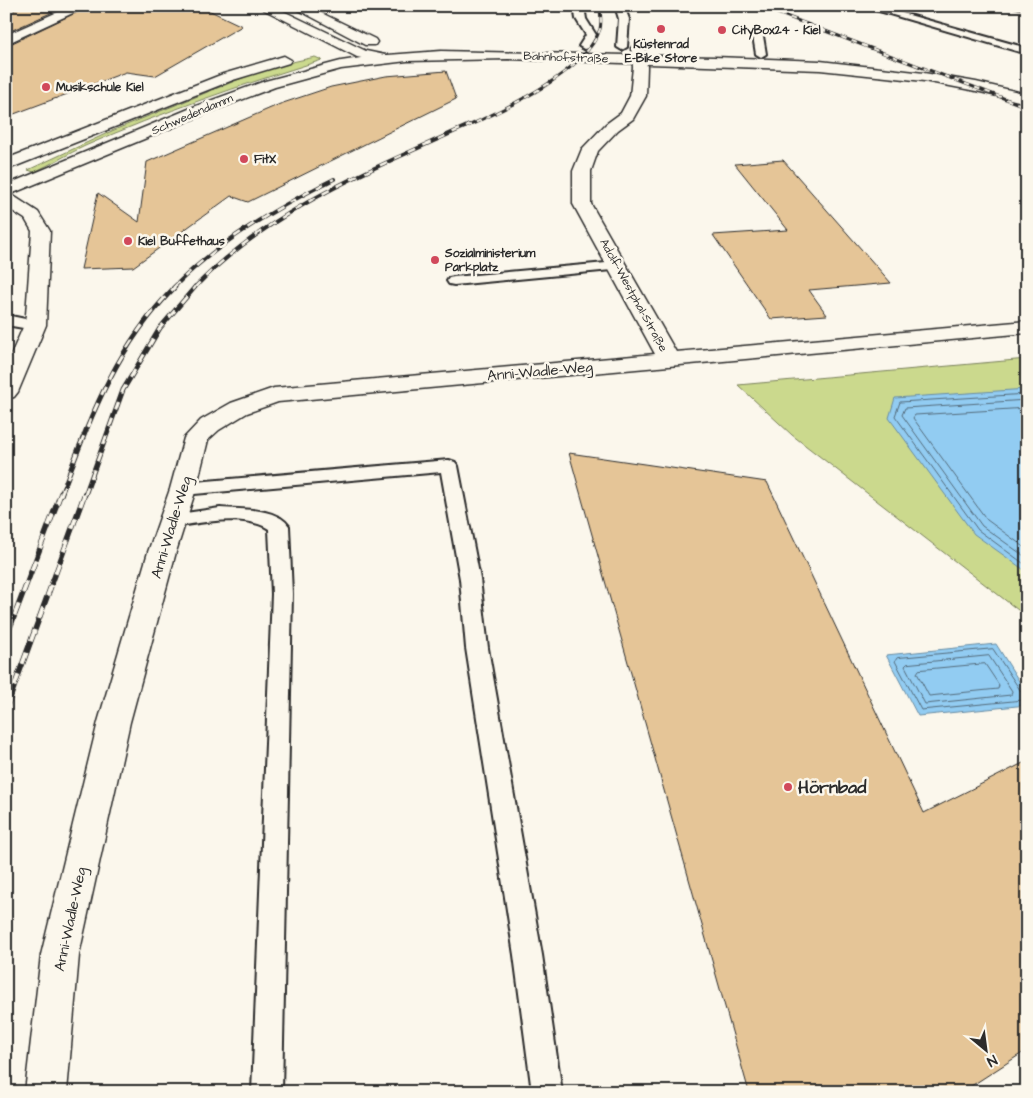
<svg xmlns="http://www.w3.org/2000/svg" width="1033" height="1098" font-family="'Architects Daughter',sans-serif">
  <style>
    .green { fill: #cbd98d; stroke: #7b825c }
    .water { fill: #92ccf2; stroke: #698ca2 }
    .lines { fill: none; stroke-linecap: round; stroke-linejoin: round }
    .shore { stroke: #546b7b; stroke-width: 1 }
    .building { fill: #e5c597; stroke: #2b2b2b }
    .service-casing { stroke: #2b2b2b; stroke-width: 4 }
    .minor-casing { stroke: #2b2b2b; stroke-width: 3 }
    .secondary-casing { stroke: #2b2b2b; stroke-width: 3 }
    .service { fill: #fbf7ec; fill-rule: evenodd }
    .minor { fill: #fbf7ec; fill-rule: evenodd }
    .secondary { fill: #fbf7ec; fill-rule: evenodd }
    .rail-far3-casing { stroke: #2b2b2b; stroke-width: 3 }
    .rail-far2-casing { stroke: #2b2b2b; stroke-width: 4 }
    .rail-far1-casing { stroke: #2b2b2b; stroke-width: 5 }
    .rail-casing { stroke: #2b2b2b; stroke-width: 5.5 }
    .rail-far3 { stroke: #fbf7ec; stroke-width: 2; stroke-dasharray: 5.5; stroke-linecap: butt }
    .rail-far2 { stroke: #fbf7ec; stroke-width: 2.5; stroke-dasharray: 8; stroke-linecap: butt }
    .rail-far1 { stroke: #fbf7ec; stroke-width: 3; stroke-dasharray: 9; stroke-linecap: butt }
    .rail { stroke: #fbf7ec; stroke-width: 4; stroke-dasharray: 12; stroke-linecap: butt }
    .poi-dot { fill: #d1495b; stroke: #fbf7ec; stroke-width: 2 }
    .labels { text-anchor: middle; stroke-width: 5; stroke-linejoin: round; paint-order: stroke }
    .far-poi-label { font-size: 12px; font-weight: bold; fill: #2b2b2b; stroke: #fbf7ec; text-anchor: start }
    .far-street-label { font-size: 12px; fill: #2b2b2b; stroke: #fbf7ec }
    .street-label { font-size: 15px; fill: #2b2b2b; stroke: #fbf7ec }
    .near-poi-label { font-size: 18px; font-weight: bold; fill: #2b2b2b; stroke: #fbf7ec; text-anchor: start }
  </style>
  <rect width="100%" height="100%" fill="#fbf7ec"/>
  <filter id="ink" filterUnits="userSpaceOnUse"><feTurbulence type="fractalNoise" baseFrequency=".02" numOctaves="2"/><feDisplacementMap in="SourceGraphic" scale="10" xChannelSelector="R" yChannelSelector="G"/><feConvolveMatrix kernelMatrix="1 2 1 2 8 2 1 2 1" color-interpolation-filters="sRGB"/></filter>
  <g filter="url(#ink)">
    <g class="green">
      <path d="M315 57 322 60C241 85 162 112 85 146 68 154 51 164 34 172L28 170 114 130 247 76 283 64Z"/>
      <polygon points="1027,359 1027,617 792,435 738,385"/>
    </g>
    <g class="water">
      <polygon points="1027,389 1027,572 974,534 889,418 895,398"/>
      <polygon points="996,644 1027,694 1027,705 918,716 886,655"/>
    </g>
    <g class="lines">
      <g class="shore">
        <polyline points="1027,394 900,402 895,416 978,530 1027,566"/>
        <polyline points="1027,400 905,408 902,415 982,526 1027,558"/>
        <polyline points="1027,408 915,415 913,418 987,520 1027,549"/>
        <polygon points="993,649 1024,696 1023,700 921,710 895,661 897,658"/>
        <polygon points="989,656 1012,691 1011,695 925,704 905,666 907,664"/>
        <polygon points="985,664 999,685 998,689 929,696 917,673 919,670"/>
      </g>
    </g>
    <g class="building">
      <polygon points="23,6 66,6 6,33 6,14"/>
      <polygon points="90,6 200,6 242,26 155,76 126,72 6,117 6,46"/>
      <polygon points="446,71 456,99 248,202 231,196 133,267 81,269 98,193 139,222 147,162 280,104 331,87 386,76"/>
      <polygon points="783,160 891,283 809,290 827,315 771,319 713,235 788,230 735,164"/>
      <polygon points="569,453 767,482 924,813 1027,761 1027,1050 962,1092 749,1092"/>
    </g>
    <g class="lines">
      <defs>
        <g id="service">
          <polygon points="574,6 584,6 586,19 596,35 588,48 584,49 579,46 586,35 576,19"/>
          <polygon points="615,6 624,6 629,19 627,47 622,50 617,47 619,19"/>
          <polygon points="862,6 877,6 1027,48 1027,54"/>
          <polygon points="758,33 763,36 766,54 761,57 756,54 753,36"/>
          <polygon points="617,262 622,263 624,266 622,269 454,285 449,284 447,281 449,278 454,277"/>
          <polygon points="6,315 40,322 43,325 40,328 35,330 6,325"/>
          <polygon points="449,460 455,462 458,466 480,579 488,648 542,955 562,1092 532,1092 514,955 466,648 460,579 441,472 183,495 176,493 174,489 176,485 183,483"/>
          <path d="M220 508C241 510 276 507 289 526L292 594 282 1092H252L272 594 269 529C243 513 201 523 172 527L165 525 162 521 165 517 172 515Z"/>
        </g>
        <g id="minor">
          <polygon points="71,6 88,6 6,44 6,35"/>
          <polygon points="257,6 273,6 366,51 390,56 392,59 385,63 357,57"/>
          <polygon points="638,44 645,48 647,67 646,96 633,119 618,130 598,151 591,171 591,204 676,352 1027,321 1027,333 278,402 247,413 219,430 208,440 196,489 176,552 130,722 79,955 67,1092 25,1092 41,955 98,722 148,552 170,489 184,438 201,420 231,403 274,388 655,354 573,204 573,171 582,149 606,124 621,113 630,96 633,67 631,48"/>
          <polygon points="6,194 12,195 38,212 50,231 46,325 18,392 14,397 6,399 6,366 24,325 26,315 32,231 25,219 6,207"/>
        </g>
        <g id="secondary">
          <polygon points="291,6 307,6 375,39 377,42 375,45 365,45"/>
          <polygon points="441,51 714,57 820,61 924,73 976,82 1027,94 1027,103 976,91 924,81 820,70 508,59 407,61 341,69 275,87 207,113 6,196 6,185 196,106 265,81 341,61 374,56"/>
          <polygon points="284,56 291,60 289,63 233,80 6,170 6,159 223,74"/>
        </g>
      </defs>
      <use href="#service" class="service-casing"/>
      <use href="#minor" class="minor-casing"/>
      <use href="#secondary" class="secondary-casing"/>
      <use href="#service" class="service"/>
      <use href="#minor" class="minor"/>
      <use href="#secondary" class="secondary"/>
      <defs>
        <g id="rail-far3">
          <polyline points="759,6 1027,107"/>
          <polyline points="1010,6 1027,10"/>
          <path d="M466 127C505 109 586 72 600 29 602 22 600 13 600 6"/>
        </g>
        <g id="rail-far2">
          <path d="M173 288C219 241 276 208 334 179"/>
          <path d="M194 288C273 207 369 171 469 125"/>
        </g>
        <g id="rail-far1">
          <path d="M61 495C91 416 115 348 175 287"/>
          <polyline points="85,495 123,390 160,328 195,287"/>
        </g>
        <g id="rail">
          <polyline points="6,638 61,493"/>
          <polyline points="6,709 85,493"/>
        </g>
      </defs>
      <use href="#rail-far3" class="rail-far3-casing"/>
      <use href="#rail-far2" class="rail-far2-casing"/>
      <use href="#rail-far1" class="rail-far1-casing"/>
      <use href="#rail" class="rail-casing"/>
      <use href="#rail-far3" class="rail-far3"/>
      <use href="#rail-far2" class="rail-far2"/>
      <use href="#rail-far1" class="rail-far1"/>
      <use href="#rail" class="rail"/>
    </g>
  </g>
  <g class="poi-dot">
    <circle cx="661" cy="29" r="5"/>
    <circle cx="722" cy="30" r="5"/>
    <circle cx="46" cy="87" r="5"/>
    <circle cx="244" cy="159" r="5"/>
    <circle cx="128" cy="241" r="5"/>
    <circle cx="435" cy="260" r="5"/>
    <circle cx="788" cy="787" r="5"/>
  </g>
  <g class="labels">
    <g class="far-poi-label">
      <text x="732" y="34">CityBox24 - Kiel</text>
      <text x="661" y="48" text-anchor="middle">Küstenrad<tspan x="661" dy="14">E-Bike Store</tspan></text>
      <text x="56" y="91">Musikschule Kiel</text>
      <text x="254" y="163">FitX</text>
      <text x="138" y="245">Kiel Buffethaus</text>
      <text x="445" y="257">Sozialministerium<tspan x="445" dy="14">Parkplatz</tspan></text>
    </g>
    <g class="far-street-label">
      <text transform="translate(566 57) rotate(2)" y="4">Bahnhofstraße</text>
      <text transform="translate(192 114) rotate(-23)" y="4">Schwedendamm</text>
      <text transform="translate(634 295) rotate(61)" y="4">Adolf-Westphal-Straße</text>
    </g>
    <g class="street-label">
      <text transform="translate(540 371) rotate(-5)" y="5">Anni-Wadle-Weg</text>
      <text transform="translate(171 527) rotate(-73)" y="5">Anni-Wadle-Weg</text>
      <text transform="translate(70 919) rotate(-78)" y="5">Anni-Wadle-Weg</text>
    </g>
    <g class="near-poi-label">
      <text x="798" y="793">Hörnbad</text>
    </g>
  </g>
  <rect width="1033" height="1098" fill="none" stroke="#fbf7ec" stroke-width="25"/>
  <rect x="12" y="12" width="1008" height="1073" fill="none" stroke="#2b2b2b" stroke-width="2" filter="url(#ink)"/>
  <g transform="translate(986 1050) rotate(151)" stroke="#fbf7ec" stroke-width="4" paint-order="stroke">
  <path d="M0-4L9 19L0 12L-9 19Z" fill="#2b2b2b"/>
  <text y="-8" font-size="14" font-weight="bold" text-anchor="middle" fill="#2b2b2b">N</text>
  </g>
</svg>
